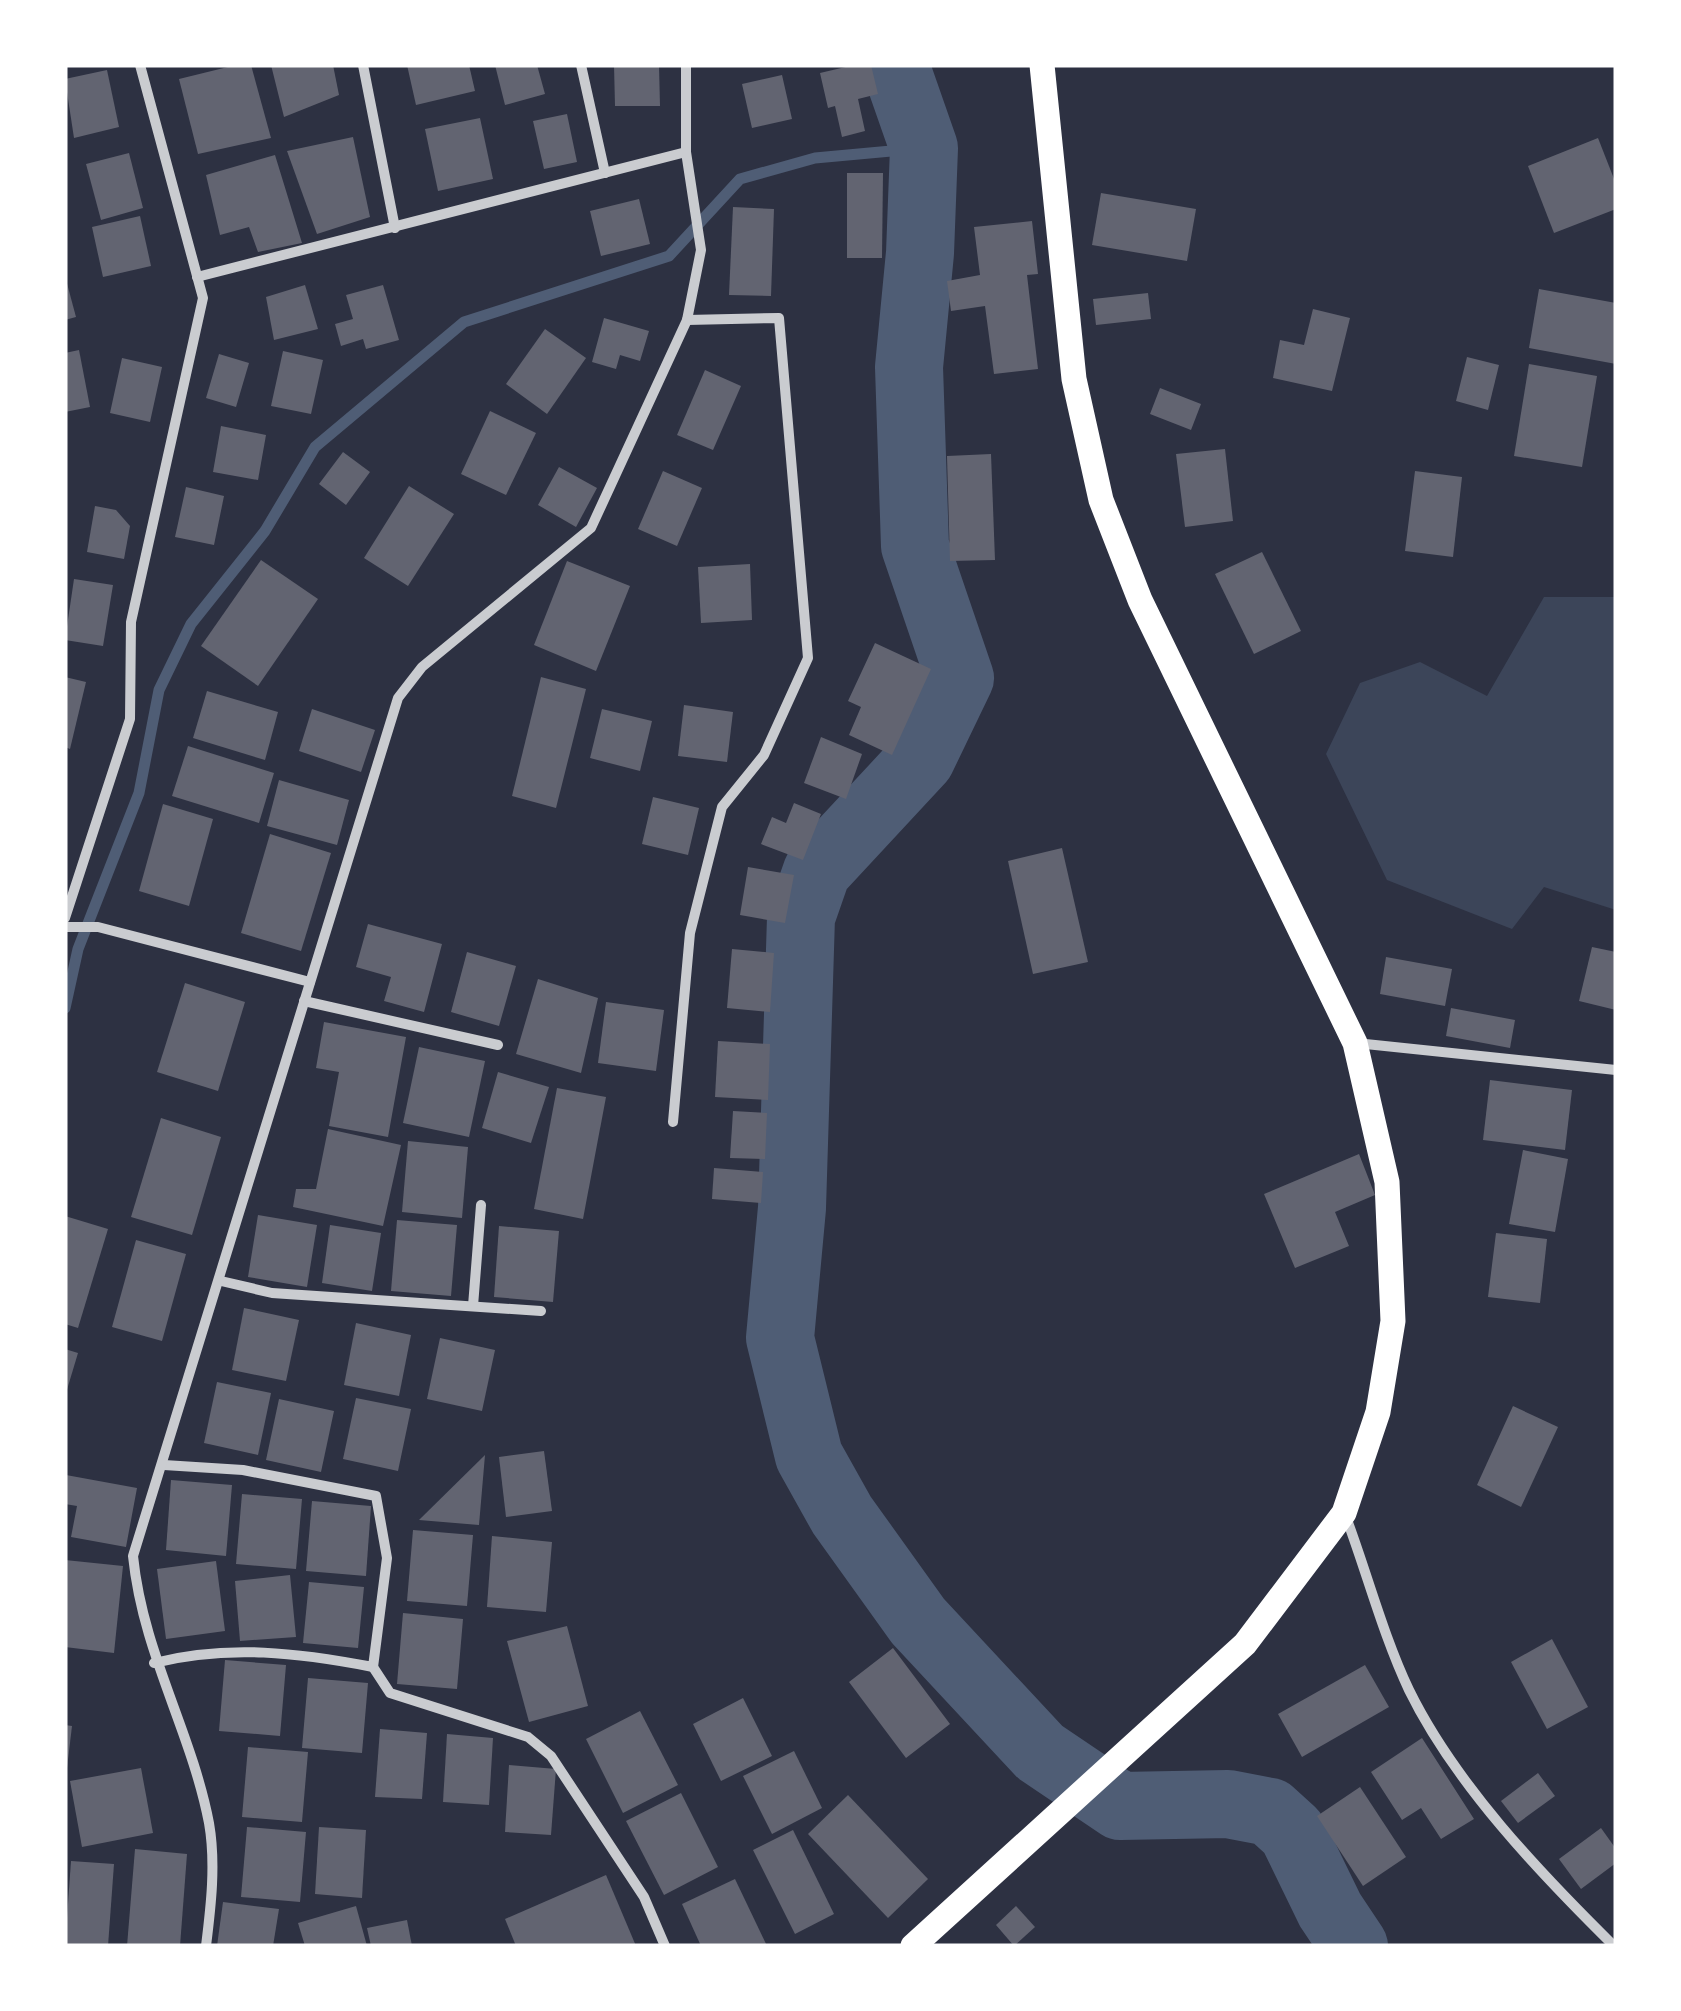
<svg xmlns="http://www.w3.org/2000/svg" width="1681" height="2011" font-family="'Space Grotesk',sans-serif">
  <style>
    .green { fill: #3c4559 }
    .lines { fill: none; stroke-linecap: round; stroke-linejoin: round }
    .stream { stroke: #4f5d75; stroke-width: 11 }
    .river { stroke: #4f5d75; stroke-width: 68 }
    .building { fill: #626471 }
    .minor { stroke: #caccd0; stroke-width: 10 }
    .primary { stroke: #fff; stroke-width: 25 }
  </style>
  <rect width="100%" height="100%" fill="#2d3142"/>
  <polygon class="green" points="1544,597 1616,597 1616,910 1544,887 1512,929 1387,880 1326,754 1360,683 1420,662 1487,696"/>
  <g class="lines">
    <polyline class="stream" points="65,1008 78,949 139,793 159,690 191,624 265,531 315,447 464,322 669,256 740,179 815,158 924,148"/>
    <polyline class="river" points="895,65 924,148 920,253 909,367 915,546 960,678 921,759 817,871 801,917 792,1208 780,1338 809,1456 842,1515 918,1621 1040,1752 1120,1806 1228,1804 1270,1812 1292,1832 1330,1910 1354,1946"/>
  </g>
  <g class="building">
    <polygon points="236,65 251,65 271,138 198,154 179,79"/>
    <polygon points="271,65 333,65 339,95 284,117"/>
    <polygon points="407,65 469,65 475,91 416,105"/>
    <polygon points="495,65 537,65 545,94 505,105"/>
    <polygon points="614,65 659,65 660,106 615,106"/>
    <polygon points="854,65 871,65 878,94 858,99 865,131 842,137 835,106 828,108 820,73"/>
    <polygon points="107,70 119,127 74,138 65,79"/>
    <polygon points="782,75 792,119 752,128 742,84"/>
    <polygon points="567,114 577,162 544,169 533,121"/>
    <polygon points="480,118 493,179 438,191 425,129"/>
    <polygon points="353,137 370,217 317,234 287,151"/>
    <polygon points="1598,138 1616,184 1616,209 1554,233 1528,166"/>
    <polygon points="129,153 143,208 101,220 86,164"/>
    <polygon points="275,155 302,243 258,252 249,227 220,235 206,175"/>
    <polygon points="847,173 883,173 882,258 847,258"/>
    <polygon points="1101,193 1196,209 1187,261 1092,245"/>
    <polygon points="639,199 650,244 601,256 590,211"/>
    <polygon points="733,207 774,209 771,296 729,295"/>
    <polygon points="140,216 151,266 103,277 92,227"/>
    <polygon points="1032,221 1038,274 1027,275 1038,369 994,374 985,306 951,311 947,281 980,275 974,227"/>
    <polygon points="65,276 76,317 65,320"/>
    <polygon points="305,285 318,329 274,340 266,297"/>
    <polygon points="383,285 399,340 366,349 363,339 341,346 335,324 353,319 346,295"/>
    <polygon points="1539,289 1616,303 1616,364 1529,348"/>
    <polygon points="1148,293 1151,319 1096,325 1093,299"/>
    <polygon points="1313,309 1350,318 1332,391 1273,378 1280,340 1304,345"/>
    <polygon points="604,318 649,331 640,361 620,355 616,369 592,362"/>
    <polygon points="545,329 586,358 547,414 506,384"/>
    <polygon points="79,350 90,407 65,412 65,353"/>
    <polygon points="283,351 323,360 311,414 271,406"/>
    <polygon points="219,354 249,363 236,407 206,398"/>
    <polygon points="1467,357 1499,365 1488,410 1456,401"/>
    <polygon points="122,358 162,367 150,422 110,413"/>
    <polygon points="1529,364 1597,376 1582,467 1514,456"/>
    <polygon points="705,370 741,386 713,450 677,435"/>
    <polygon points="1160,388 1201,404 1191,430 1150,414"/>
    <polygon points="490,411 536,433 506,495 461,474"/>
    <polygon points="221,426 266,435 258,480 213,472"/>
    <polygon points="1225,449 1233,521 1185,527 1176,454"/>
    <polygon points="343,452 370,472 346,505 319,484"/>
    <polygon points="991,454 995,560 950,561 947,456"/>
    <polygon points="559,467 597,488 576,527 538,505"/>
    <polygon points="663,471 702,488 677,546 638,529"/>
    <polygon points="1415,471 1462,477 1453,557 1405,551"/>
    <polygon points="409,486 454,514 408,586 364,558"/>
    <polygon points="186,487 224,496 214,545 175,537"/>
    <polygon points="95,506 116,510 130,526 124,559 87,552"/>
    <polygon points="1262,552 1301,631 1254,654 1215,574"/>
    <polygon points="261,560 318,599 258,686 201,646"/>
    <polygon points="567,561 630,586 596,671 534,645"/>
    <polygon points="750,564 752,620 701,623 698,567"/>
    <polygon points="74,579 113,585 103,646 65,640"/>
    <polygon points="875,643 931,669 892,755 849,735 861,707 848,701"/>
    <polygon points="65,677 86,682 70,749 65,747"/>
    <polygon points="541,677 586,689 556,808 512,796"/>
    <polygon points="207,691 278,712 265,760 193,738"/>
    <polygon points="684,705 733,712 727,762 678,756"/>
    <polygon points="312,709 375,730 361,772 299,751"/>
    <polygon points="602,709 652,721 640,771 590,758"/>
    <polygon points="821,737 862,754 846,799 804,783"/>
    <polygon points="188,746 274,773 259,823 172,796"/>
    <polygon points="279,780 349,800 337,845 267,826"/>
    <polygon points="653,797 699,808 688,855 642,844"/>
    <polygon points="794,803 821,814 803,860 761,844 772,817 786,823"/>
    <polygon points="163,804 213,819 189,906 139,891"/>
    <polygon points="270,834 331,853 301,951 241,933"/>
    <polygon points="1062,848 1088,962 1033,974 1008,861"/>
    <polygon points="748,867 794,875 785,923 740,915"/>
    <polygon points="368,924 442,944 424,1012 384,1001 391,977 356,967"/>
    <polygon points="1592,947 1616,952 1616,1010 1579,1001"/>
    <polygon points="732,949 774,953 770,1012 727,1008"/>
    <polygon points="467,952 516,966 499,1026 451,1012"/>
    <polygon points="1386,957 1452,969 1445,1006 1380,994"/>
    <polygon points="538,979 598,998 581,1073 516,1054"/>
    <polygon points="185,983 245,1002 218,1091 157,1072"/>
    <polygon points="606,1002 664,1010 656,1071 598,1063"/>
    <polygon points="1451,1008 1515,1020 1510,1048 1446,1036"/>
    <polygon points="324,1022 406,1037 388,1137 329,1126 339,1072 316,1068"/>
    <polygon points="718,1041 770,1044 768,1100 715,1097"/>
    <polygon points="419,1047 485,1061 469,1137 403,1123"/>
    <polygon points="498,1072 549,1087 531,1143 482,1128"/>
    <polygon points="1490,1080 1572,1090 1565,1150 1483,1140"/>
    <polygon points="557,1088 606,1097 583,1219 534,1209"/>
    <polygon points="733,1111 767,1113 765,1159 730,1158"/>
    <polygon points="161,1118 221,1137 192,1235 131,1217"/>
    <polygon points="328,1129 401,1145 383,1226 293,1207 296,1189 316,1189"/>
    <polygon points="408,1141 468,1147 462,1218 402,1212"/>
    <polygon points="1523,1150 1568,1159 1555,1232 1509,1224"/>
    <polygon points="1359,1154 1375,1195 1335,1212 1349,1246 1295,1268 1264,1194"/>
    <polygon points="714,1168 763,1172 761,1203 712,1199"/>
    <polygon points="258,1215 317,1225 307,1287 248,1277"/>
    <polygon points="65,1216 108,1229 78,1328 65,1324"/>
    <polygon points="397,1220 457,1225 451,1296 391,1291"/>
    <polygon points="330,1225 381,1233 372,1291 322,1283"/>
    <polygon points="499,1226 559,1231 553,1302 494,1297"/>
    <polygon points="1496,1233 1547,1239 1540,1303 1488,1297"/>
    <polygon points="136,1240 186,1254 162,1341 112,1327"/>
    <polygon points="244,1308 299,1320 286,1381 232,1370"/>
    <polygon points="356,1323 411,1335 399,1396 344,1385"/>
    <polygon points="440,1338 495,1350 482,1411 427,1399"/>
    <polygon points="65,1349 78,1353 66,1393 65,1393"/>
    <polygon points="217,1382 271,1393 258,1455 204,1443"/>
    <polygon points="356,1398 411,1409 398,1471 343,1459"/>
    <polygon points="279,1399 334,1411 321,1472 266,1460"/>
    <polygon points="1513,1406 1558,1427 1521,1507 1477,1485"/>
    <polygon points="544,1451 552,1511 506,1517 499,1457"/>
    <polygon points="485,1455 479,1525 419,1520"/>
    <polygon points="66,1475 137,1488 126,1547 71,1537 77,1506 65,1504"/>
    <polygon points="171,1480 232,1485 226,1556 166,1550"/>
    <polygon points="242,1494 302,1499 296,1569 236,1564"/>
    <polygon points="312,1501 371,1506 366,1576 306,1571"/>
    <polygon points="413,1530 473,1535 467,1606 407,1601"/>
    <polygon points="492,1536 552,1542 546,1612 487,1607"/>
    <polygon points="65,1560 123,1566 114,1653 65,1647"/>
    <polygon points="216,1561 225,1631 166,1639 157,1569"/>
    <polygon points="290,1575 296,1637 240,1641 235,1581"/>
    <polygon points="309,1582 364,1587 358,1648 303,1643"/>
    <polygon points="403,1613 463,1619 457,1689 397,1684"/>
    <polygon points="567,1626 588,1706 529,1722 507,1641"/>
    <polygon points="1552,1639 1588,1707 1547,1729 1511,1662"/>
    <polygon points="893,1648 950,1724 906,1758 849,1682"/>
    <polygon points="225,1660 286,1665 280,1736 219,1731"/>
    <polygon points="1365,1665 1389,1707 1302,1757 1278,1714"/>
    <polygon points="308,1678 368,1683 362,1753 302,1748"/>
    <polygon points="743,1698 772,1756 721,1781 693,1724"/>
    <polygon points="640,1711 678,1785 623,1813 586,1739"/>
    <polygon points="65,1725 72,1726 67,1768 65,1768"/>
    <polygon points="380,1729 427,1733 422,1799 375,1797"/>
    <polygon points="447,1734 493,1738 489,1805 443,1802"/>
    <polygon points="1422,1738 1474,1819 1441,1839 1421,1808 1402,1820 1371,1772"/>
    <polygon points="248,1747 308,1752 302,1822 242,1817"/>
    <polygon points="794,1751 822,1808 772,1834 743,1776"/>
    <polygon points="509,1765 556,1769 551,1835 505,1832"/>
    <polygon points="141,1768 153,1833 82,1847 70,1781"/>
    <polygon points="1538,1773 1555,1796 1518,1823 1501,1801"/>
    <polygon points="1360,1787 1406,1857 1363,1886 1317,1816"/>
    <polygon points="681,1793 718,1867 664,1895 626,1821"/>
    <polygon points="848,1795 928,1879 888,1918 808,1834"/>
    <polygon points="247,1827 306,1832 300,1902 241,1897"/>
    <polygon points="319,1827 366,1830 362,1898 315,1894"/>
    <polygon points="1601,1828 1616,1849 1616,1863 1581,1889 1559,1859"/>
    <polygon points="793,1830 834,1914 795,1934 753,1850"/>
    <polygon points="135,1849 187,1854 180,1946 127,1946"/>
    <polygon points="71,1861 114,1864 108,1946 65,1946"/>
    <polygon points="606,1875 636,1946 516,1946 505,1919"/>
    <polygon points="735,1879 767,1946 701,1946 682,1904"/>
    <polygon points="223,1902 279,1909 273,1946 217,1946"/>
    <polygon points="356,1906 367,1946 305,1946 298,1923"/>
    <polygon points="1016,1906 1035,1927 1014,1946 996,1925"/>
    <polygon points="407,1920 412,1946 371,1946 367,1928"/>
  </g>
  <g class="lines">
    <g class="minor">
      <polyline points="363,65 395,228"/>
      <polyline points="581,65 605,173"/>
      <polyline points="197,277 686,152 686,65"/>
      <polyline points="65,918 130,719 131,622 203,298 140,65"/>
      <polyline points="65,927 98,927 310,982"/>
      <polyline points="304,1001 498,1045"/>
      <polyline points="1356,1043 1616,1070"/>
      <polyline points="673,1122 690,933 722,807 764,755 808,658 779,318 687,320"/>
      <polyline points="221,1281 272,1293 541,1311"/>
      <polyline points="473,1306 481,1205"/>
      <path d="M1346 1517C1367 1573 1383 1635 1409 1690 1455 1784 1540 1873 1614 1946"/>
      <path d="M154 1663C228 1644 300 1653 373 1667L387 1558 376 1496 243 1470 164 1465"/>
      <polyline points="373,1667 390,1693 528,1737 551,1756 644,1897 665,1946"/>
      <path d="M206 1946C211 1906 216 1863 209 1823 191 1730 143 1654 133 1556L398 698 422 667 591 528 687 320 701 250 686 152"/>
    </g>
    <polyline class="primary" points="913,1946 1245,1644 1344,1513 1378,1412 1393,1321 1387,1182 1355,1043 1140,600 1101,500 1074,379 1042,65"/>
  </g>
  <rect width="1681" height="2011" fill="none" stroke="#ffffff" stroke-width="135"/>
</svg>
